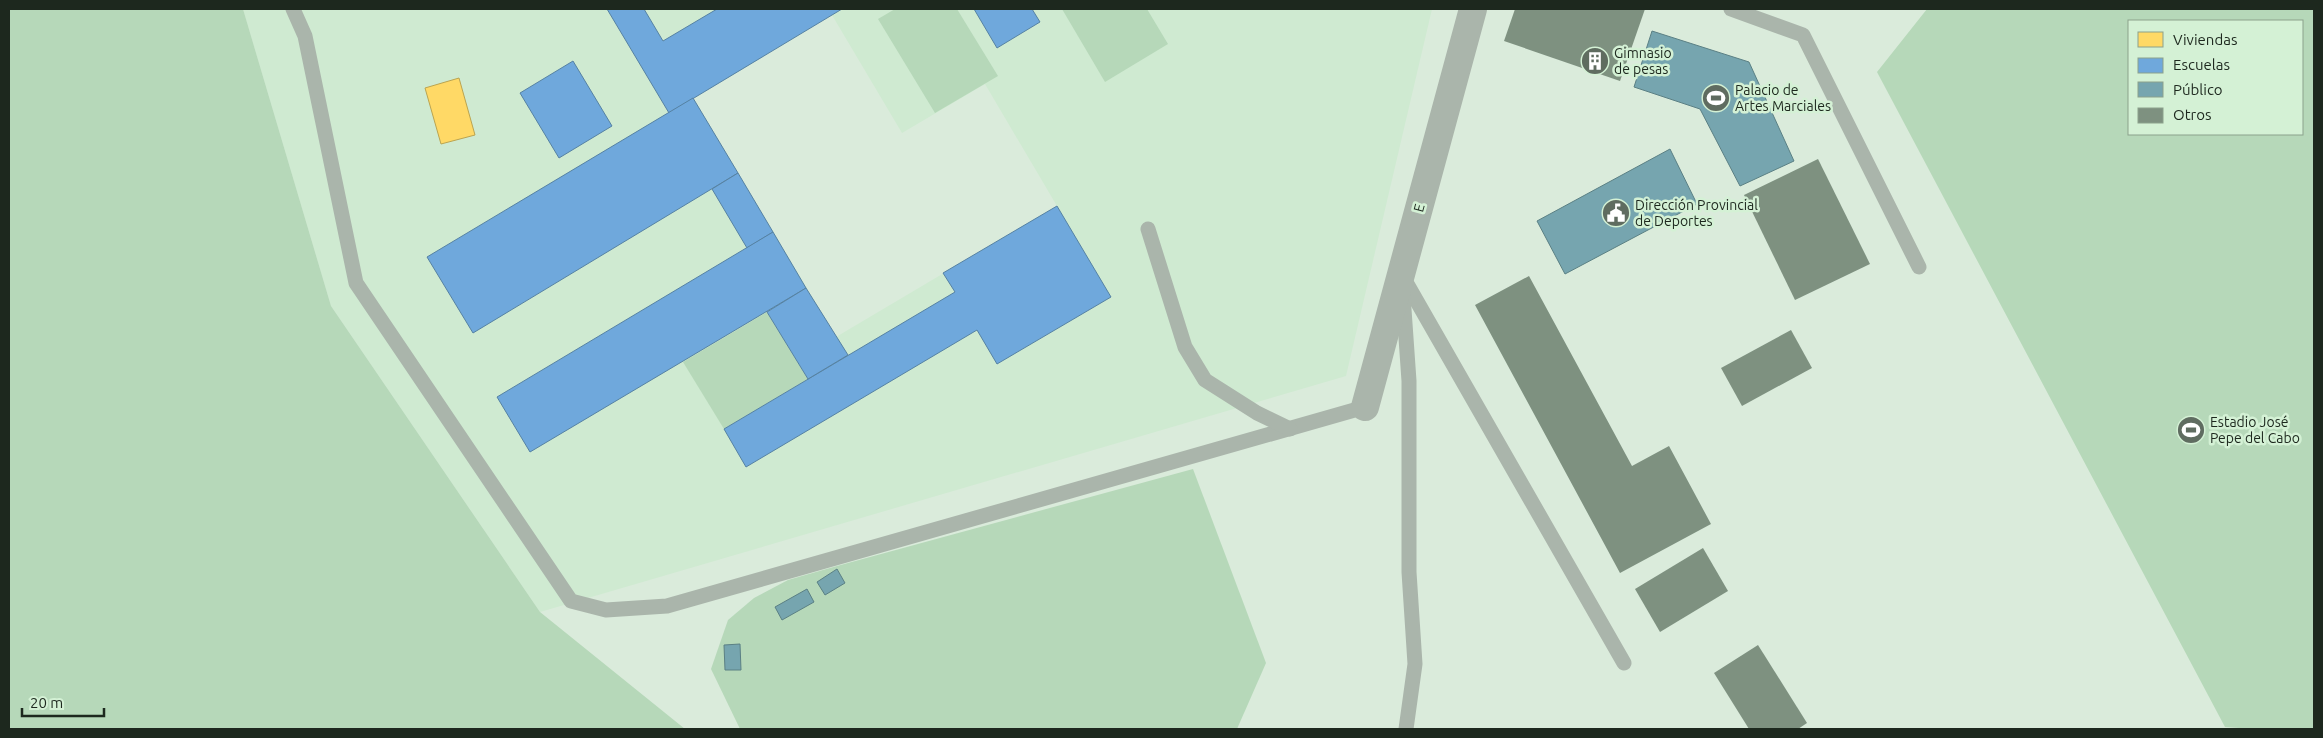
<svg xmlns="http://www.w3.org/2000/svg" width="2323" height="738" font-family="Ubuntu,sans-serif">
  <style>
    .built { fill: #cfead1; fill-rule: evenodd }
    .green { fill: #b6d8b9; fill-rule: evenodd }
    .homes { fill: #ffd966; stroke: #bba450 }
    .schools { fill: #6fa8dc; stroke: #5682a3 }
    .public { fill: #76a5af; stroke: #5b8084 }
    .building { fill: #7e9180 }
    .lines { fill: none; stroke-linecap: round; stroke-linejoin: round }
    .service { stroke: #aab5ab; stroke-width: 15 }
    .tertiary { stroke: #aab5ab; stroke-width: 28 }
    .labels { text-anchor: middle; stroke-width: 5; stroke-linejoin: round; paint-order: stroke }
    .poi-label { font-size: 14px; fill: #1d281e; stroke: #d4f1d5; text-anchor: start }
    .street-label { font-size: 14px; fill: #1d281e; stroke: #d4f1d5 }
  </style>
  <rect width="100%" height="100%" fill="#daebdb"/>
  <path class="built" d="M243 9H1432L1346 376 540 612 331 306ZM832 15 902 133 985 84 1057 206 836 337 693 98Z"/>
  <g class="green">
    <polygon points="9,9 243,9 331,306 540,612 685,729 9,729"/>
    <polygon points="895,9 957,9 998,76 935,113 878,19"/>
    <polygon points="1062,9 1147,9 1168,44 1105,82"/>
    <path d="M1927 9H2314V729H2253L2225 727 1877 72ZM2129 21H2302V134H2129Z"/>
    <polygon points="767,312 808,379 724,429 683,362"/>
    <polygon points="1193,469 1266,663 1237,729 740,729 711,669 728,620 754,598 788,580 837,566"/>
  </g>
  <polygon class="homes" points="459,78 475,135 441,144 425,88"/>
  <g class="schools">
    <polygon points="607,9 644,9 663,41 717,9 842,9 669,113"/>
    <polygon points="974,9 1032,9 1040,22 997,48"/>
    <polygon points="573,61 612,126 559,158 520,93"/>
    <polygon points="693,98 738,173 473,333 427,257"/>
    <polygon points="738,173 773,232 747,248 712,189"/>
    <polygon points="1057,206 1111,297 997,364 977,330 746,467 724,429 955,292 943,273"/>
    <polygon points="773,232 806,288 530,452 497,397"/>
    <polygon points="806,288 848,355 808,379 767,312"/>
  </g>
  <g class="public">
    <polygon points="1652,31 1749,62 1794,161 1740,186 1700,109 1634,87"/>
    <polygon points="1670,149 1697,204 1565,274 1537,221"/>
    <polygon points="837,569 845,583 825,595 817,582"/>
    <polygon points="807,589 814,602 782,620 775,607"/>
    <polygon points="740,644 741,670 725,670 724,645"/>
  </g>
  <g class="building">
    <polygon points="1515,9 1645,9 1620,81 1504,41"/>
    <polygon points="1818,159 1870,264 1795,300 1744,195"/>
    <polygon points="1529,276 1632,466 1669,446 1711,524 1620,573 1475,305"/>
    <polygon points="1791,330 1812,368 1742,406 1721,368"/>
    <polygon points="1703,548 1728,591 1660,632 1635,589"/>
    <polygon points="1758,645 1807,723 1798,729 1749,729 1714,673"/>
  </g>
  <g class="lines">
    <g class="service">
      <polyline points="293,9 305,36 356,283 571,601 606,610 667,606 1365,407"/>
      <polyline points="1731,9 1803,35 1919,267"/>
      <polyline points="1148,229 1185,347 1205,380 1257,413 1290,429"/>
      <polyline points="1403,277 1624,663"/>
      <polyline points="1403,295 1409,381 1409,572 1415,664 1406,729"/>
    </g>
    <polyline class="tertiary" points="1365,407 1473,9"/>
  </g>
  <defs>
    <symbol id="building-disc" viewBox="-11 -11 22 22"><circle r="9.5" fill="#5f6c60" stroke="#d4f1d5"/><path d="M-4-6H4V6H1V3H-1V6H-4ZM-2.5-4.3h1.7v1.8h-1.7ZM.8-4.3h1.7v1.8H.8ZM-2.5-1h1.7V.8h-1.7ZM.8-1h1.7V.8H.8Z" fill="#fff"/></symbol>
    <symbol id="stadium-disc" viewBox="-11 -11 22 22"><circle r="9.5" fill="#5f6c60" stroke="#d4f1d5"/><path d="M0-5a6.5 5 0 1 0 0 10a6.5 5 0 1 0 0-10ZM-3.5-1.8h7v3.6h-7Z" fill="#fff"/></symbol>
    <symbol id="civic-disc" viewBox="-11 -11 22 22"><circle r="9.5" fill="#5f6c60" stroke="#d4f1d5"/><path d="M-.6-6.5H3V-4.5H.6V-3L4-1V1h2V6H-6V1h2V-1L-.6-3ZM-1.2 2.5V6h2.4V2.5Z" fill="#fff"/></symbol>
  </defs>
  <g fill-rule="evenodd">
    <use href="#building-disc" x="1579" y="45" width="32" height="32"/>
    <use href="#stadium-disc" x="1700" y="82" width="32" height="32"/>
    <use href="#civic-disc" x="1600" y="197" width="32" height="32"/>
    <use href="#stadium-disc" x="2175" y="414" width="32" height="32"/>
  </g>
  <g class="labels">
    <g class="poi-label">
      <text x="1614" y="58">Gimnasio<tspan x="1614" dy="16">de pesas</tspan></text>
      <text x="1735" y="95">Palacio de<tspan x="1735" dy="16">Artes Marciales</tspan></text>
      <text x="1635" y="210">Dirección Provincial<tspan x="1635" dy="16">de Deportes</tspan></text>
      <text x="2210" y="427">Estadio José<tspan x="2210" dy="16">Pepe del Cabo</tspan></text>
    </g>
    <g class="street-label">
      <text transform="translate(1419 208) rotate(-75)" y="5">E</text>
    </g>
  </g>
  <rect width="2323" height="738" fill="none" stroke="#1d281e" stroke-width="20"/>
  <rect x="2128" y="20" width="175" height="115" fill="#d4f1d5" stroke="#8ba18c"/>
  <rect x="2138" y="32" width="25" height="15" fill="#ffd966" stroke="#8ba18c"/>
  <text x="2173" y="45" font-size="15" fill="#1d281e">Viviendas</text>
  <rect x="2138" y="58" width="25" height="15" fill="#6fa8dc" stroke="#8ba18c"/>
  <text x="2173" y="70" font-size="15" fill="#1d281e">Escuelas</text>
  <rect x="2138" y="82" width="25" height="15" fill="#76a5af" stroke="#8ba18c"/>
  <text x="2173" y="95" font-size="15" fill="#1d281e">Público</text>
  <rect x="2138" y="108" width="25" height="15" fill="#7e9180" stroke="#8ba18c"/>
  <text x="2173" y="120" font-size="15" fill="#1d281e">Otros</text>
  <path d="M22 708v8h82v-8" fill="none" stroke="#1d281e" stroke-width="2.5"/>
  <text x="30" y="708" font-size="15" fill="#1d281e" stroke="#d4f1d5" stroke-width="4" paint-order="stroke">20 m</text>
</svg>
